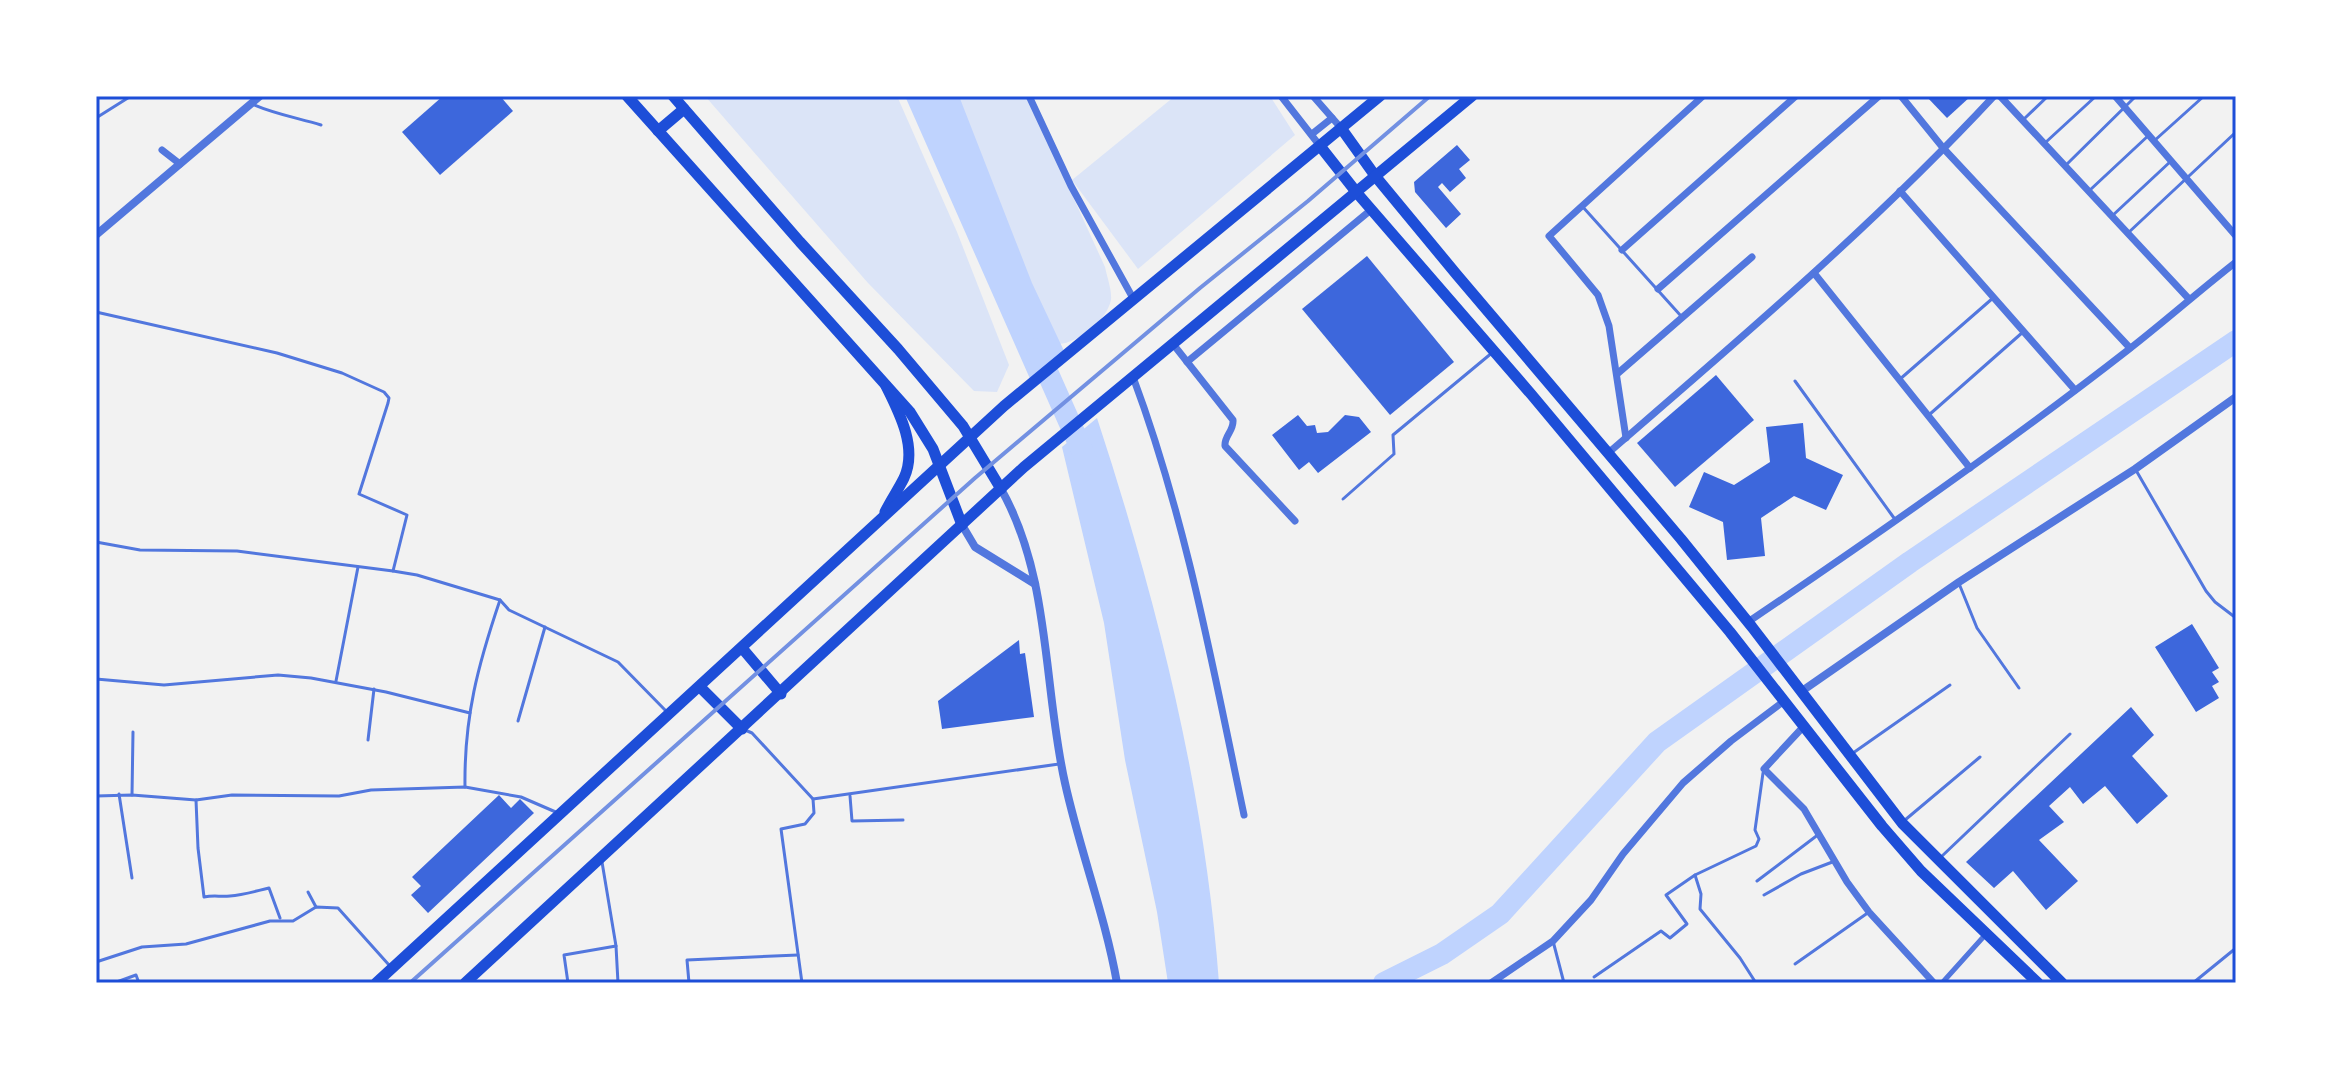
<svg xmlns="http://www.w3.org/2000/svg" width="2332" height="1079" font-family="'IBM Plex Serif',serif">
  <style>
    .green { fill: #dbe4f7 }
    .water { fill: #bfd3fe }
    .lines { fill: none; stroke-linecap: round; stroke-linejoin: round }
    .river { stroke: #bfd3fe; stroke-width: 22 }
    .building { fill: #3d67dc }
    .service { stroke: #5277de; stroke-width: 3 }
    .pedestrian { stroke: #5277de; stroke-width: 5 }
    .minor { stroke: #5277de; stroke-width: 7 }
    .tertiary { stroke: #5277de; stroke-width: 8 }
    .primary { stroke: #1d4ed8; stroke-width: 11 }
    .trunk { stroke: #1d4ed8; stroke-width: 11 }
    .rail { stroke: #7290e2; stroke-width: 4 }
    .neatline { fill: none; stroke: #1d4ed8; stroke-width: 3 }
  </style>
  <rect width="100%" height="100%" fill="#f2f2f2"/>
  <g class="green">
    <polygon points="705,96 897,96 957,232 1009,365 997,392 974,391 868,283"/>
    <path d="M956 96H1027L1105 267C1107 277 1112 290 1111 300 1107 320 1078 343 1059 344L1029 285Z"/>
    <polygon points="1175,96 1270,96 1295,135 1138,269 1072,180"/>
  </g>
  <g class="water">
    <polygon points="905,96 959,96 1032,283 1065,353 1031,381"/>
    <path d="M1097 418C1157 601 1205 791 1219 983H1168L1157 912 1125 760 1104 623 1062 447Z"/>
  </g>
  <g class="lines">
    <g class="river">
      <polyline points="1037,349 1088,464"/>
      <polyline points="1384,983 1442,954 1500,914 1657,742 1910,562 2236,341"/>
    </g>
  </g>
  <g class="building">
    <polygon points="443,96 500,96 513,111 440,175 402,132"/>
    <polygon points="1926,96 1971,96 1947,118"/>
    <polygon points="1457,145 1470,160 1459,169 1466,178 1450,192 1442,183 1438,187 1461,214 1446,228 1415,192 1414,182"/>
    <polygon points="1367,256 1454,362 1390,415 1302,309"/>
    <polygon points="1716,375 1754,420 1675,487 1637,443"/>
    <polygon points="1298,415 1307,426 1315,425 1317,433 1328,432 1345,415 1359,417 1371,432 1318,473 1309,462 1299,470 1272,435"/>
    <polygon points="1803,423 1806,458 1843,475 1826,510 1794,496 1761,518 1765,556 1727,560 1723,522 1689,507 1704,472 1734,485 1770,462 1766,427"/>
    <polygon points="2192,624 2219,668 2212,672 2219,682 2212,686 2219,698 2196,712 2155,647"/>
    <polygon points="1019,640 1020,654 1025,653 1034,717 942,729 938,701"/>
    <polygon points="2131,707 2154,735 2132,756 2168,796 2137,824 2105,786 2083,804 2070,787 2049,806 2064,822 2039,840 2078,881 2046,910 2013,871 1994,888 1966,862"/>
    <polygon points="499,795 511,808 520,799 534,813 428,913 411,895 421,886 412,877"/>
  </g>
  <g class="lines">
    <g class="service">
      <path d="M252 104C274 114 298 118 321 125"/>
      <polyline points="96,118 131,96"/>
      <polyline points="2025,118 2048,96"/>
      <polyline points="2154,141 2204,96"/>
      <polyline points="2046,142 2096,96"/>
      <polyline points="2065,166 2136,96"/>
      <polyline points="2090,190 2149,135"/>
      <polyline points="1582,206 1681,316"/>
      <polyline points="2112,216 2171,161"/>
      <polyline points="2128,233 2236,132"/>
      <polyline points="96,312 277,353 342,373 384,392 389,398 388,403 359,494 407,515 393,571"/>
      <polyline points="1899,380 1993,298"/>
      <polyline points="1795,381 1894,518"/>
      <polyline points="1930,414 2023,332"/>
      <polyline points="2137,472 2206,591 2215,602 2236,618"/>
      <polyline points="1343,499 1394,454 1393,435 1493,352"/>
      <polyline points="96,542 140,550 237,551 393,571 417,575 500,600 509,610 618,662 667,712"/>
      <polyline points="1960,586 1977,628 2019,688"/>
      <polyline points="96,679 164,685 278,675 311,678 386,692 470,713"/>
      <polyline points="336,681 358,567"/>
      <polyline points="518,721 545,627"/>
      <polyline points="745,730 752,733 813,799 814,813 805,824 781,829 802,983"/>
      <polyline points="368,740 374,689"/>
      <polyline points="1853,753 1950,685"/>
      <path d="M465 787C464 717 478 665 500 600"/>
      <polyline points="119,794 132,878"/>
      <polyline points="132,795 133,732"/>
      <polyline points="96,796 132,795 196,800 232,795 339,796 371,790 465,787 521,797 558,813"/>
      <polyline points="850,796 852,821 903,820"/>
      <polyline points="813,799 1059,764"/>
      <path d="M196 800 198 848 204 897C214 895 220 897 230 896 243 895 256 891 269 888L280 918"/>
      <polyline points="1905,820 1980,757"/>
      <polyline points="1941,857 2070,734"/>
      <polyline points="602,862 616,946 618,983"/>
      <polyline points="1695,875 1701,894 1700,909 1740,958 1756,983"/>
      <polyline points="1757,881 1819,834"/>
      <polyline points="308,892 316,907"/>
      <polyline points="1764,895 1801,874 1835,861"/>
      <polyline points="1553,941 1564,983"/>
      <polyline points="96,962 142,947 186,944 270,921 293,921 316,907 338,908 389,965"/>
      <polyline points="1795,964 1869,912"/>
      <polyline points="1594,977 1661,931 1670,938 1687,924 1666,895 1695,875 1756,846 1759,839 1755,830 1763,773"/>
      <polyline points="114,983 136,975 139,983"/>
      <polyline points="568,983 564,955 616,946"/>
      <polyline points="689,983 687,960 798,955"/>
      <polyline points="2193,983 2236,948"/>
    </g>
    <polyline class="pedestrian" points="1942,983 1986,934"/>
    <g class="minor">
      <polyline points="1029,96 1071,186 1134,300"/>
      <polyline points="1281,96 1320,146"/>
      <polyline points="1313,96 1341,128"/>
      <polyline points="1901,96 1944,149 2130,348"/>
      <polyline points="2000,96 2189,299"/>
      <polyline points="2115,96 2236,236"/>
      <polyline points="1312,134 1332,118"/>
      <polyline points="162,150 180,164"/>
      <polyline points="1900,191 2075,390"/>
      <polyline points="1622,250 1796,96"/>
      <polyline points="1814,273 1970,468"/>
      <polyline points="1658,289 1879,96"/>
      <path d="M1173 344 1233 420C1234 431 1224 436 1225 446L1295 521"/>
      <polyline points="1187,362 1372,209"/>
      <polyline points="1617,374 1752,257"/>
      <path d="M1133 377C1186 519 1213 668 1244 815"/>
      <polyline points="1626,438 1609,326 1598,295 1549,236 1703,96"/>
      <path d="M1607 454C1740 339 1874 225 1994 96"/>
      <path d="M1748 622C1877 535 2005 446 2128 350 2164 322 2199 291 2236 262"/>
      <polyline points="1804,726 1764,769 1804,809 1847,882 1869,912 1934,983"/>
      <polyline points="1491,983 1553,941 1591,900 1623,854 1683,783 1731,741 1784,701"/>
    </g>
    <g class="tertiary">
      <polyline points="96,235 260,96"/>
      <path d="M1001 489C1051 577 1043 686 1065 783 1080 851 1105 915 1117 983"/>
      <polyline points="962,525 975,547 1035,584"/>
      <polyline points="1802,691 1959,582 2135,469 2236,397"/>
    </g>
    <g class="primary">
      <polyline points="627,96 910,412 933,449 962,525"/>
      <polyline points="673,96 800,242 898,349 963,426 1001,489"/>
      <polyline points="1341,128 1376,177 1457,275 1681,539 1752,627 1902,823 2062,983"/>
      <polyline points="658,131 684,109"/>
      <polyline points="1320,146 1357,193 1531,394 1730,632 1882,826 1921,871 2038,983"/>
    </g>
    <g class="trunk">
      <path d="M885 512C891 500 898 490 904 478 918 448 899 412 886 386"/>
      <polyline points="742,648 781,694"/>
      <polyline points="700,687 742,729"/>
      <polyline points="376,983 1004,406 1380,96"/>
      <polyline points="465,983 1024,467 1472,96"/>
    </g>
    <polyline class="rail" points="410,983 975,478 1200,288 1308,201 1430,96"/>
  </g>
  <rect width="2332" height="1079" fill="none" stroke="#ffffff" stroke-width="196"/>
  <rect x="98" y="98" width="2136" height="883" class="neatline"/>
</svg>
